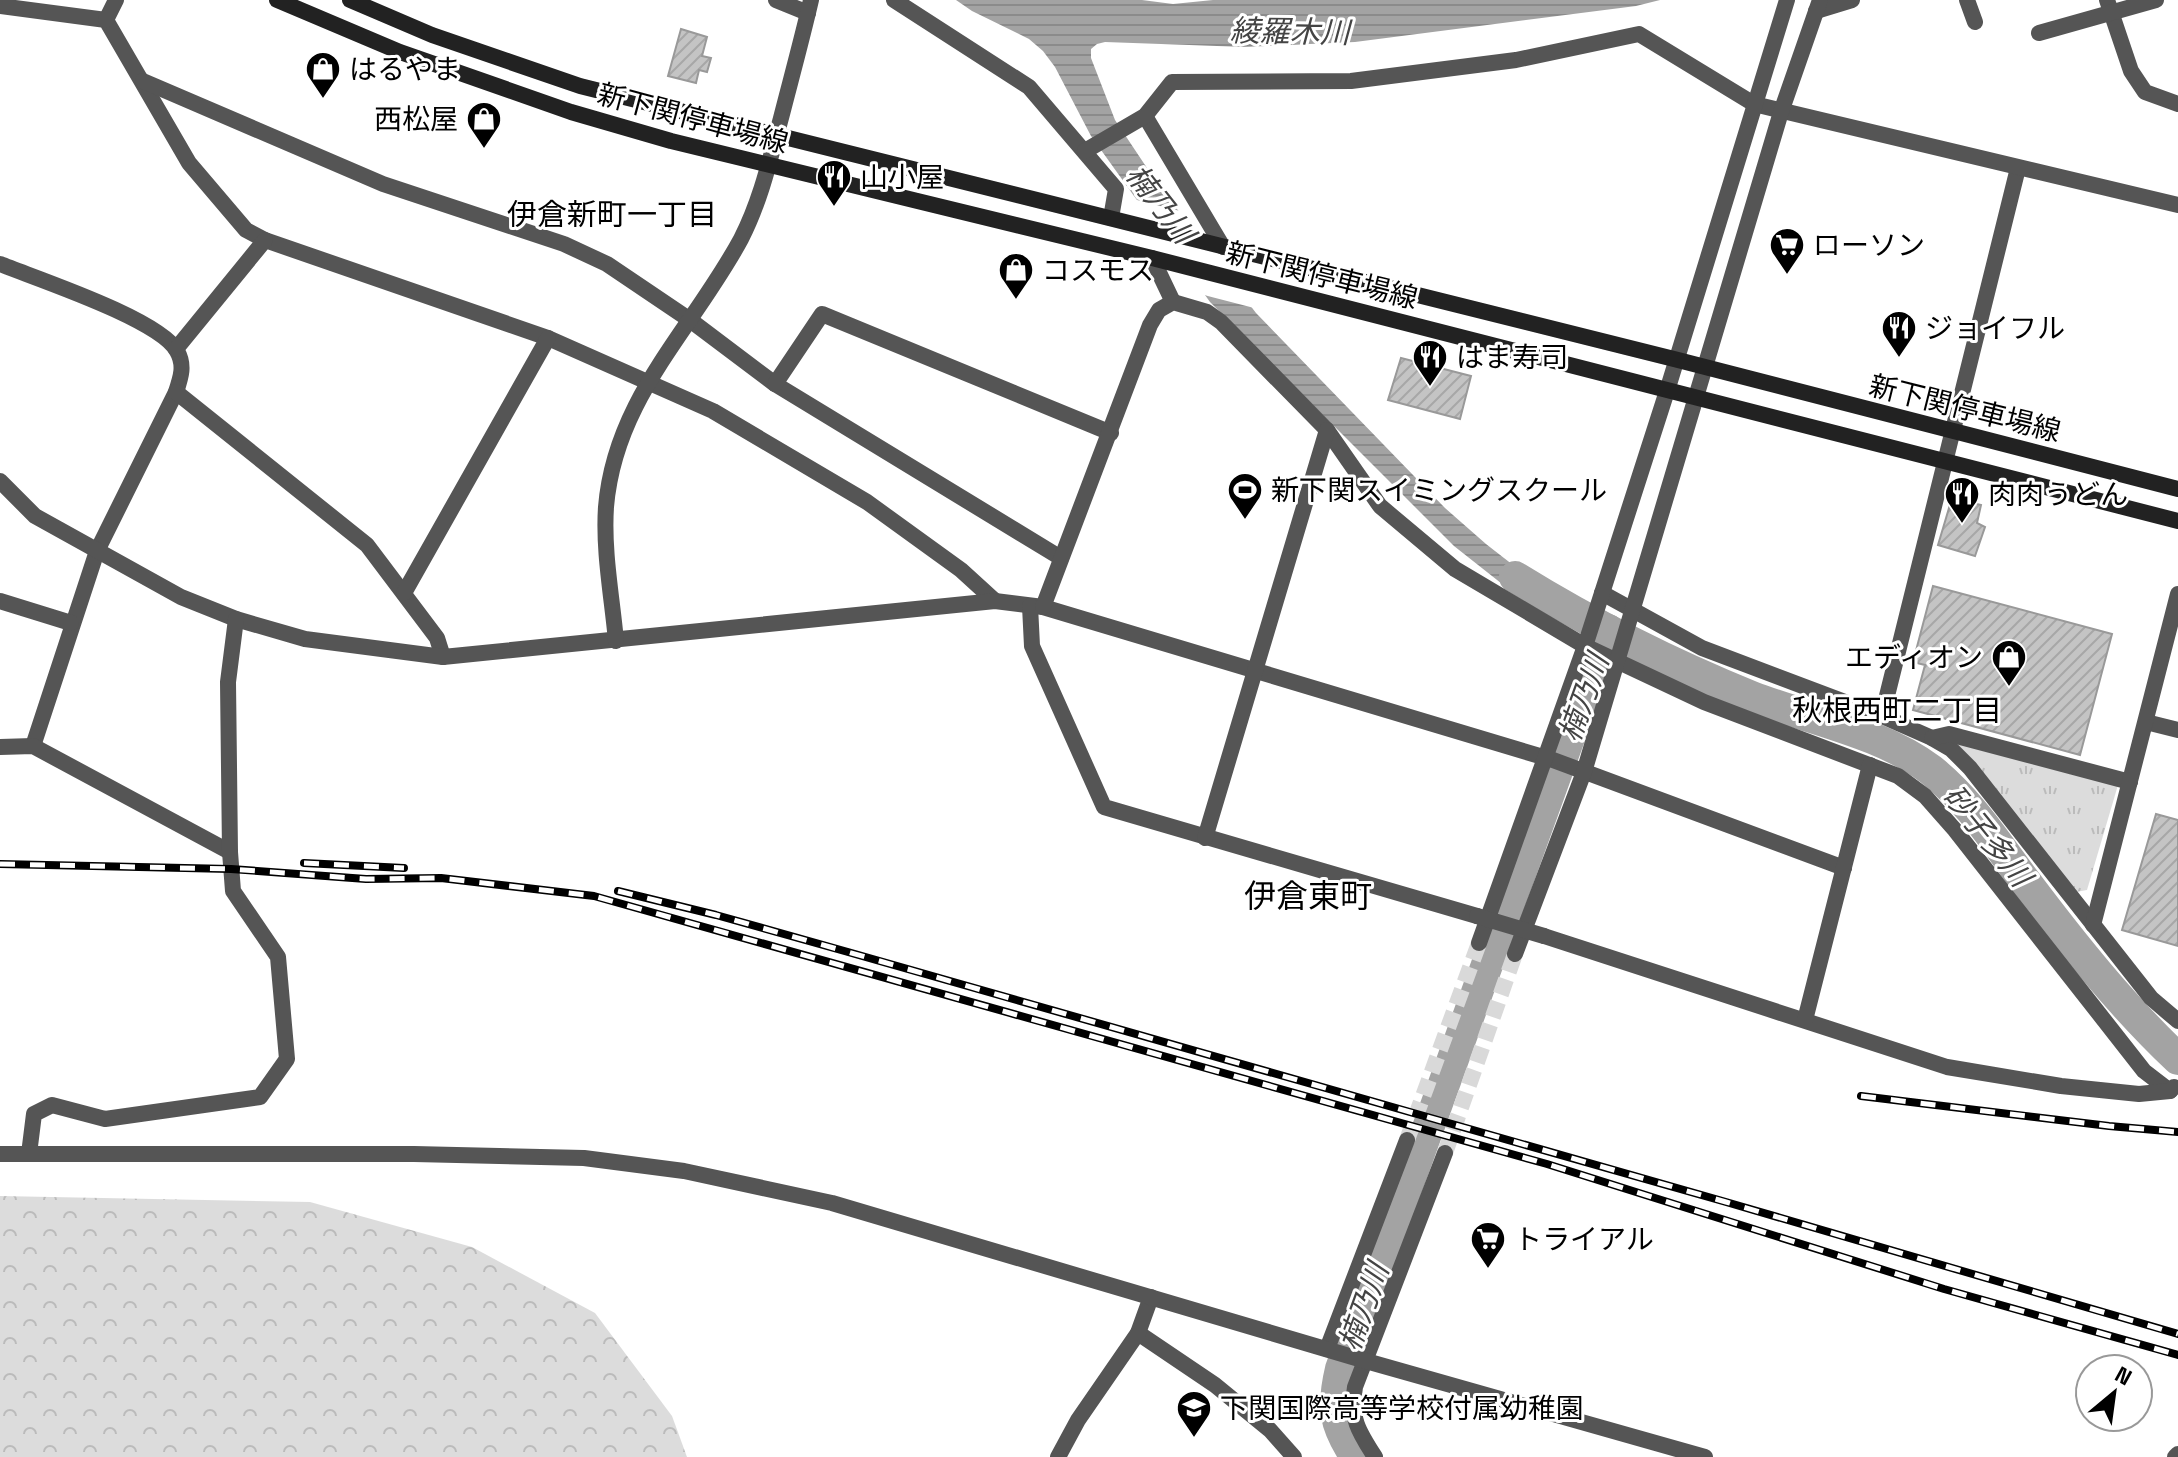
<svg xmlns="http://www.w3.org/2000/svg" width="2178" height="1457" font-family="'Space Grotesk','Noto Sans JP',sans-serif">
  <style>
    .forest { fill: url(#forest-crowns) }
    .park { fill: url(#park-tufts) }
    .water { fill: url(#water-rules) }
    .pier { fill: #fff }
    .lines { fill: none; stroke-linecap: round; stroke-linejoin: round }
    .river { stroke: #a3a3a3; stroke-width: 32 }
    .building { fill: url(#building-hatch); stroke: #999; stroke-width: 2 }
    .minor-tunnel { stroke: #d9d9d9; stroke-width: 16; stroke-dasharray: 16 8; stroke-linecap: butt }
    .minor { stroke: #555; stroke-width: 16 }
    .tertiary { stroke: #555; stroke-width: 16 }
    .secondary { stroke: #222; stroke-width: 16 }
    .rail-casing { stroke: #000; stroke-width: 8 }
    .rail { stroke: #fff; stroke-width: 5; stroke-dasharray: 15; stroke-linecap: butt }
    .minor-bridge { stroke: #555; stroke-width: 16 }
    .labels { text-anchor: middle; stroke-width: 6; stroke-linejoin: round; paint-order: stroke }
    .poi-label { font-size: 28px; fill: #000; stroke: #fff; text-anchor: start }
    .street-label { font-size: 28px; fill: #000; stroke: #fff }
    .water-label { font-size: 30px; font-style: italic; fill: #444; stroke: #fff }
    .neighbourhood-label { font-size: 30px; fill: #000; stroke: #fff }
    .quarter-label { font-size: 32px; fill: #000; stroke: #fff }
  </style>
  <defs>
    <pattern id="forest-crowns" width="20" height="18" patternUnits="userSpaceOnUse" patternTransform="scale(2)"><rect width="20" height="18" fill="#dcdcdc"/><path d="M2 6a3 3 0 1 1 6 0M12 15a3 3 0 1 1 6 0" fill="none" stroke="#bbb"/></pattern>
    <pattern id="park-tufts" width="24" height="20" patternUnits="userSpaceOnUse" patternTransform="scale(2)"><rect width="24" height="20" fill="#dcdcdc"/><path d="M3 7l-1-3M5 7V3M7 7l1-3M15 17l-1-3M17 17v-4M19 17l1-3" fill="none" stroke="#bbb"/></pattern>
    <pattern id="water-rules" width="6" height="5" patternUnits="userSpaceOnUse" patternTransform="scale(2)"><rect width="6" height="5" fill="#a3a3a3"/><path d="M0 2.5h6" fill="none" stroke="#8b8b8b"/></pattern>
    <pattern id="building-hatch" width="6" height="6" patternUnits="userSpaceOnUse" patternTransform="scale(2)"><rect width="6" height="6" fill="#c4c4c4"/><path d="M-1 1l2-2M0 6l6-6M5 7l2-2" fill="none" stroke="#a7a7a7"/></pattern>
  </defs>
  <rect width="100%" height="100%" fill="#fff"/>
  <polygon class="forest" points="0,1196 310,1202 472,1247 595,1313 672,1416 687,1457 0,1457"/>
  <polygon class="park" points="1961,739 2118,785 2087,890 2076,892 1957,746"/>
  <polygon class="water" points="956,0 1142,0 1173,4 1213,0 1660,0 1636,6 1355,42 1245,47 1105,42 1097,44 1091,49 1091,58 1115,120 1155,180 1256,313 1445,508 1486,544 1522,572 1557,594 1545,611 1511,591 1454,546 1210,302 1091,136 1055,67 1043,51 1029,39 972,11"/>
  <polygon class="pier" points="1133,199 1184,212 1258,309 1200,294"/>
  <g class="lines">
    <g class="river">
      <path d="M1515 577C1591 624 1670 664 1752 697 1809 719 1883 733 1931 770 1970 801 1998 846 2028 885 2074 946 2122 1006 2178 1059"/>
      <path d="M1356 1457C1334 1424 1332 1407 1341 1369L1608 630"/>
    </g>
  </g>
  <g class="building">
    <polygon points="681,29 707,37 702,56 711,58 707,72 699,70 696,83 668,76"/>
    <polygon points="1401,358 1471,376 1460,419 1388,400"/>
    <polygon points="1952,498 1981,505 1977,523 1985,527 1975,556 1938,545"/>
    <polygon points="1933,586 2112,634 2080,755 1913,710 1925,665 1913,662"/>
    <polygon points="2156,814 2178,820 2178,946 2122,930"/>
  </g>
  <g class="lines">
    <g class="minor-tunnel">
      <polyline points="1407,1140 1479,943"/>
      <polyline points="1445,1153 1515,954"/>
    </g>
    <g class="minor">
      <polyline points="776,0 808,13"/>
      <polyline points="894,0 1029,87 1116,189 1111,218"/>
      <polyline points="1967,0 1975,22"/>
      <polyline points="2107,0 2131,71 2145,92 2178,104"/>
      <polyline points="0,6 106,20 189,163 246,230 265,240 548,338 713,411 867,502 961,570 995,601"/>
      <polyline points="1816,11 1852,0"/>
      <polyline points="2039,33 2156,0"/>
      <polyline points="143,81 383,184 564,244 607,264 690,320 775,384 1061,558"/>
      <polyline points="1145,116 1223,247"/>
      <polyline points="1085,151 1145,116 1172,82 1351,81 1516,60 1639,34 1754,104"/>
      <polyline points="1152,258 1173,302"/>
      <path d="M0 264C37 279 159 319 177 351 185 365 181 377 176 392L97 551 33 746"/>
      <polyline points="176,349 265,240"/>
      <polyline points="775,384 822,314 1111,433"/>
      <polyline points="176,392 367,545 437,638 443,657"/>
      <polyline points="0,481 35,516 181,597 236,619 305,639 443,657 995,601 1043,607 1553,760 1844,868"/>
      <polyline points="404,593 548,338"/>
      <polyline points="1602,593 1702,648 1882,716 1932,738 1951,749 1970,768 2151,998 2178,1021"/>
      <polyline points="0,601 71,623"/>
      <polyline points="1030,606 1032,646 1104,807 1477,916"/>
      <polyline points="1043,607 1150,325 1159,310 1173,302 1207,312 1221,322 1327,430 1380,506 1455,569 1585,646 1704,702 1898,776 1925,796 1955,830 2144,1071 2170,1091"/>
      <polyline points="1882,716 2018,168"/>
      <polyline points="2146,722 2178,730"/>
      <polyline points="1932,738 1949,734 2130,782"/>
      <polyline points="0,747 33,746 230,852"/>
      <polyline points="1205,838 1327,430"/>
      <polyline points="2093,925 2178,594"/>
      <polyline points="1544,936 1947,1067 2061,1086 2139,1094 2170,1091 2174,1087"/>
      <polyline points="1479,943 1585,646 1667,391"/>
      <polyline points="1515,954 1584,772 1696,397"/>
      <polyline points="1805,1020 1870,765"/>
      <polyline points="29,1154 34,1114 52,1105 105,1119 260,1097 287,1059 278,957 233,891 230,852 228,682 236,619"/>
      <polyline points="1138,1333 1215,1385 1270,1430 1294,1457"/>
      <polyline points="1327,1349 1407,1140"/>
      <polyline points="1058,1457 1078,1420 1138,1333 1151,1297"/>
      <path d="M1375 1457C1358 1431 1350 1418 1355 1387L1445 1153"/>
      <polyline points="2175,1457 2178,1454"/>
    </g>
    <g class="tertiary">
      <polyline points="106,20 116,0"/>
      <polyline points="1754,104 2178,205"/>
      <polyline points="1667,391 1787,0"/>
      <polyline points="1696,397 1781,112 1820,0"/>
      <path d="M616 641C612 597 603 551 606 507 615 398 692 330 741 239 761 200 770 159 781 118 791 79 802 39 811 0"/>
      <polyline points="0,1154 414,1154 584,1158 684,1171 832,1203 1366,1361 1705,1457"/>
    </g>
    <g class="secondary">
      <polyline points="277,0 400,52 571,112 671,141 1152,258 2178,521"/>
      <polyline points="350,0 432,35 580,86 1678,360 2178,489"/>
    </g>
    <defs>
      <g id="rail">
        <polyline points="304,863 404,868"/>
        <polyline points="0,864 231,869 366,879 441,878 594,896 1547,1164 1944,1289 2178,1355"/>
        <polyline points="618,891 716,915 848,952 1726,1202 2178,1334"/>
        <polyline points="1861,1096 2109,1126 2178,1132"/>
      </g>
    </defs>
    <use href="#rail" class="rail-casing"/>
    <use href="#rail" class="rail"/>
    <polyline class="minor-bridge" points="1477,916 1544,936"/>
  </g>
  <defs>
    <symbol id="shop-pin" viewBox="-11 -11 22 30"><path d="M0 17L-7.5 6A9.5 9.5 0 1 1 7.5 6Z" fill="#000" stroke="#fff"/><path d="M-5-2.5h2.3a2.7 3.5 0 0 1 5.4 0H5L5.5 6h-11ZM-1.5-2.5h3a1.5 2.3 0 0 0-3 0Z" fill="#fff"/></symbol>
    <symbol id="restaurant-pin" viewBox="-11 -11 22 30"><path d="M0 17L-7.5 6A9.5 9.5 0 1 1 7.5 6Z" fill="#000" stroke="#fff"/><path d="M-5-6h1v4h1v-4h1v4h1v-4h1v5L-1.5 .5V6h-2V.5L-5-1ZM5-6V6H3V1.5H1.5Q1.5-4 5-6Z" fill="#fff"/></symbol>
    <symbol id="supermarket-pin" viewBox="-11 -11 22 30"><path d="M0 17L-7.5 6A9.5 9.5 0 1 1 7.5 6Z" fill="#000" stroke="#fff"/><path d="M-6-5.5h2.5l.6 2H6L4.5 2H-2.5L-4.4-4H-6ZM-1.5 3.2a1.3 1.3 0 1 0 .1 0ZM3 3.2a1.3 1.3 0 1 0 .1 0Z" fill="#fff"/></symbol>
    <symbol id="stadium-pin" viewBox="-11 -11 22 30"><path d="M0 17L-7.5 6A9.5 9.5 0 1 1 7.5 6Z" fill="#000" stroke="#fff"/><path d="M0-5a6.5 5 0 1 0 0 10a6.5 5 0 1 0 0-10ZM-3.5-1.8h7v3.6h-7Z" fill="#fff"/></symbol>
    <symbol id="school-pin" viewBox="-11 -11 22 30"><path d="M0 17L-7.5 6A9.5 9.5 0 1 1 7.5 6Z" fill="#000" stroke="#fff"/><path d="M0-5L7-2L0 1L-7-2ZM-4 1L0 2.5L4 1V4Q0 6-4 4Z" fill="#fff"/></symbol>
  </defs>
  <g fill-rule="evenodd">
    <use href="#shop-pin" x="303" y="49" width="40" height="54"/>
    <use href="#shop-pin" x="464" y="99" width="40" height="54"/>
    <use href="#restaurant-pin" x="814" y="157" width="40" height="54"/>
    <use href="#supermarket-pin" x="1767" y="225" width="40" height="54"/>
    <use href="#shop-pin" x="996" y="250" width="40" height="54"/>
    <use href="#restaurant-pin" x="1879" y="308" width="40" height="54"/>
    <use href="#restaurant-pin" x="1410" y="337" width="40" height="54"/>
    <use href="#stadium-pin" x="1225" y="470" width="40" height="54"/>
    <use href="#restaurant-pin" x="1942" y="474" width="40" height="54"/>
    <use href="#shop-pin" x="1989" y="637" width="40" height="54"/>
    <use href="#supermarket-pin" x="1468" y="1219" width="40" height="54"/>
    <use href="#school-pin" x="1174" y="1388" width="40" height="54"/>
  </g>
  <g class="labels">
    <g class="poi-label">
      <text x="349" y="79">はるやま</text>
      <text x="458" y="129" text-anchor="end">西松屋</text>
      <text x="860" y="187">山小屋</text>
      <text x="1813" y="255">ローソン</text>
      <text x="1042" y="280">コスモス</text>
      <text x="1925" y="338">ジョイフル</text>
      <text x="1456" y="367">はま寿司</text>
      <text x="1271" y="500">新下関スイミングスクール</text>
      <text x="1988" y="504">肉肉うどん</text>
      <text x="1983" y="667" text-anchor="end">エディオン</text>
      <text x="1514" y="1249">トライアル</text>
      <text x="1220" y="1418">下関国際高等学校付属幼稚園</text>
    </g>
    <g class="street-label">
      <text transform="translate(693 118) rotate(15)" y="10">新下関停車場線</text>
      <text transform="translate(1322 275) rotate(14)" y="10">新下関停車場線</text>
      <text transform="translate(1965 408) rotate(14)" y="10">新下関停車場線</text>
    </g>
    <g class="water-label">
      <text transform="translate(1290 32) rotate(1)" y="10">綾羅木川</text>
      <text transform="translate(1160 204) rotate(52)" y="10">楠乃川</text>
      <text transform="translate(1584 698) rotate(-70)" y="10">楠乃川</text>
      <text transform="translate(1987 836) rotate(51)" y="10">砂子多川</text>
      <text transform="translate(1364 1307) rotate(-70)" y="10">楠乃川</text>
    </g>
    <g class="neighbourhood-label">
      <text x="612" y="225">伊倉新町一丁目</text>
      <text x="1897" y="721">秋根西町二丁目</text>
    </g>
    <g class="quarter-label">
      <text x="1308" y="907">伊倉東町</text>
    </g>
  </g>
  <g transform="translate(2114 1393) rotate(29)"><circle r="38" fill="#ffffff" stroke="#999999" stroke-width="2"/>
  <path d="M0-6L14 30L0 20L-14 30Z" fill="#000000"/>
  <text y="-12" font-size="22" font-weight="bold" text-anchor="middle" fill="#000000">N</text>
  </g>
</svg>
